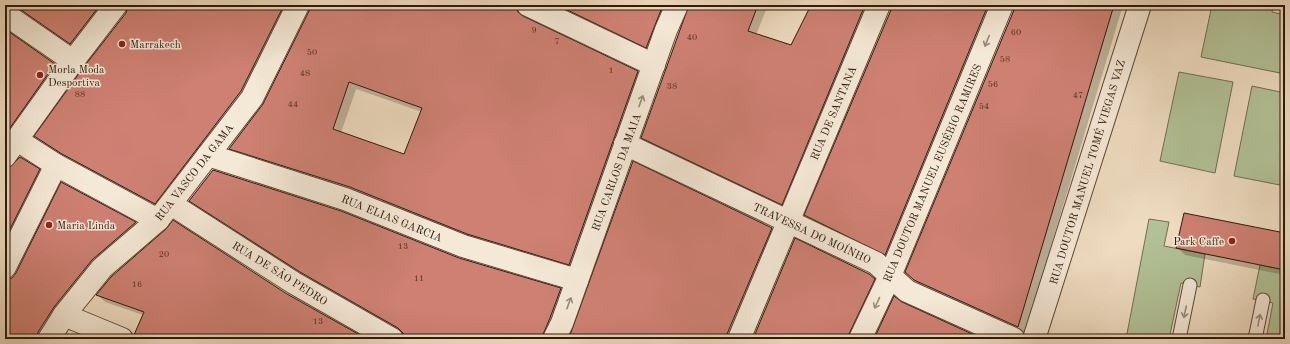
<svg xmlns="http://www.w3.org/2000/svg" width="1290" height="344" font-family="'Old Standard TT',serif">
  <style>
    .green { fill: #b2c197; stroke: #706e51 }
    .shadow { fill: #0003; fill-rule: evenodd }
    .building { fill: #ce8073; stroke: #2d1a0b; fill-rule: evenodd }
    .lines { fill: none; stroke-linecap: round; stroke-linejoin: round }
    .lane-casing { stroke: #5d4a38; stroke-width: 15 }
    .street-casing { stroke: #5d4a38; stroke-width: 24 }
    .lane { stroke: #f4e8d6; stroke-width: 13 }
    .street { stroke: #f4e8d6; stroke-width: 22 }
    .oneway { stroke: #9a8b7b }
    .poi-dot { fill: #8f2418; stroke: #f4e8d6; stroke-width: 1.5 }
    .labels { text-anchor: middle; stroke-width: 3; stroke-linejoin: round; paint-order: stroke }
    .number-label { font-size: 9px; fill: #553425 }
    .poi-label { font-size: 11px; fill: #2d1a0b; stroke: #f4e8d6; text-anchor: start }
    .street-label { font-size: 11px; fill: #2d1a0b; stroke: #f4e8d6 }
  </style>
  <rect width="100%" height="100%" fill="#eedbc0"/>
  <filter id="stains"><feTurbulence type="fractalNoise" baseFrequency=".005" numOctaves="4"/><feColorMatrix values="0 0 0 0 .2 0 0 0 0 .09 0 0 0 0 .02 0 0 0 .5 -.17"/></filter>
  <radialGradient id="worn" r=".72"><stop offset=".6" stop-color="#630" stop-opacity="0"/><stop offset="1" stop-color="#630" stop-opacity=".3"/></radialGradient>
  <g class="green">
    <polygon points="1212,5 1273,5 1272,12 1285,15 1285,74 1201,57"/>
    <polygon points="1179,72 1233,82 1215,173 1160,161"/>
    <polygon points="1252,86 1285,93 1285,186 1234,176"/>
    <polygon points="1149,219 1169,222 1164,246 1205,254 1200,287 1181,283 1169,339 1126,339"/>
    <polygon points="1260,265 1285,270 1285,339 1266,339 1273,303 1253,299"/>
  </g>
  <g class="shadow">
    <polygon points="5,5 113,5 78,50 20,10"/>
    <polygon points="129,5 295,5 248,98 162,210 70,161 43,143 36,136 127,13"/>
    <path d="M311 5H525L522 13 524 18 638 72 645 79 576 271 475 241 237 155 230 148 264 104 310 11ZM356 89 422 112 404 155 341 133Z"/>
    <polygon points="551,5 674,5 654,54"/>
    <polygon points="690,5 768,5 756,35 791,46 813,5 876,5 789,211 649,145 642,138"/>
    <polygon points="892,5 999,5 892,261 813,222 806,215 892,10"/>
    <polygon points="1015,5 1123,5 1025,333 922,287 913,279 1015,10"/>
    <polygon points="5,30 55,65 62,72 5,151"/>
    <polygon points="5,169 39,170 46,177 5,260"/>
    <polygon points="62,183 135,223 142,230 45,339 5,339 5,280 12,278 17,273"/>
    <polygon points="190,200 459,259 561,289 568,296 551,339 405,339 404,334 309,279 197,207"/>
    <polygon points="772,228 779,235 735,339 569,339 575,328"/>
    <polygon points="1285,234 1285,275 1185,255 1178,248"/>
    <polygon points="875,281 881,287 856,339 754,339 847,339"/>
    <polygon points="287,294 365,339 134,339 143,315 105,302 98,295"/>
  </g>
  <g class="building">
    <polygon points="14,5 100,5 70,44"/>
    <polygon points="128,5 284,5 241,91 155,204 62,154 34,136 83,68 126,13"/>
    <path d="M310 5H516L518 12 523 16 638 71 569 265 467 234 350 187 229 149 263 104 309 11ZM349 82 422 108 404 154 333 129Z"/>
    <polygon points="557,5 663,5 646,48"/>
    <polygon points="689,5 758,5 748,31 791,45 811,5 865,5 782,205 641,138"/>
    <polygon points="891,5 988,5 885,255 804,215 891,10"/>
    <polygon points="1014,5 1114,5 1018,327 914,280 905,272 1014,10"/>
    <polygon points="5,29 55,64 5,135"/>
    <polygon points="20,157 40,169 5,239 5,168 10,167"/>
    <polygon points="633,161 772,228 727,334 727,339 582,339 570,335"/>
    <polygon points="213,170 341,211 459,258 561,288 550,318 541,339 404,339 403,333 398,328 300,272 189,201"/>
    <polygon points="61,182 136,222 92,260 54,307 38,332 37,339 5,339 5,279 12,278 16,273"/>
    <polygon points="1184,213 1285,233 1285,270 1176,248"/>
    <polygon points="173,220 287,294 367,339 134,339 134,335 144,312 96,295 111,277 166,229"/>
    <polygon points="795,238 869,274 875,279 849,334 848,339 753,339"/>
    <polygon points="894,296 902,302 983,339 874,339"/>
  </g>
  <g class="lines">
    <defs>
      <g id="lane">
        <polyline points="1179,339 1190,285"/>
        <polyline points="1255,339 1263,300"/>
      </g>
      <g id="street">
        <polyline points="528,5 654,65"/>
        <polyline points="5,14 73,61"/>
        <polyline points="17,140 56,165 158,220"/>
        <polyline points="625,144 876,263 907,291 1014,339"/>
        <polyline points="208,155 345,199 463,246 577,280"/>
        <polyline points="5,156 73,61 116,5"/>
        <polyline points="171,204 294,283 392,339"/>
        <polyline points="5,267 56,165"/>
        <polyline points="64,315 122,339"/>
        <polyline points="49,339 64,315 102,268 158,220 252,98 298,5"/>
        <polyline points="554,339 562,323 666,30 677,5"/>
        <polyline points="739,339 879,5"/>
        <polyline points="860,339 890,276 1002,5"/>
        <polyline points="1034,339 1140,5"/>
      </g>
    </defs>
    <use href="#lane" class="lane-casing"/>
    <use href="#street" class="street-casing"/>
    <use href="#lane" class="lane"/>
    <use href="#street" class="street"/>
  </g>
  <defs><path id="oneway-shaft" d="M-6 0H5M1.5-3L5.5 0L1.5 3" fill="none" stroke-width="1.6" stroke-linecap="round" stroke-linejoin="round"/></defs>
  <g class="oneway">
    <use href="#oneway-shaft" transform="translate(987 41) rotate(112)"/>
    <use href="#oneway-shaft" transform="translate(641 101) rotate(-70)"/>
    <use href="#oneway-shaft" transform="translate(569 303) rotate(-70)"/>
    <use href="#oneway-shaft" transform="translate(877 303) rotate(115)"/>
    <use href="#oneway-shaft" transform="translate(1185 312) rotate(102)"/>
    <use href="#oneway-shaft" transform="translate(1259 320) rotate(-79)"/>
  </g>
  <g class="poi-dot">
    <circle cx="122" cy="44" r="4"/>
    <circle cx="40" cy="75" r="4"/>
    <circle cx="49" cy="225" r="4"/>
    <circle cx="1232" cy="241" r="4"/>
  </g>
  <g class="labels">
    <g class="number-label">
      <text x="534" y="33">9</text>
      <text x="1016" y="35">60</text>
      <text x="692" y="40">40</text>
      <text x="557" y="44">7</text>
      <text x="312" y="55">50</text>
      <text x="1005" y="62">58</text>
      <text x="611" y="73">1</text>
      <text x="305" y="76">48</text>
      <text x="993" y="87">56</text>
      <text x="672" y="89">38</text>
      <text x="80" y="97">88</text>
      <text x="1078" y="98">47</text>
      <text x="293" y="107">44</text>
      <text x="984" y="109">54</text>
      <text x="403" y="249">13</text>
      <text x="164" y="257">20</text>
      <text x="419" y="281">11</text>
      <text x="137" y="287">16</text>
      <text x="318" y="324">13</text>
    </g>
    <g class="poi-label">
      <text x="130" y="48">Marrakech</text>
      <text x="48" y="73">Morla Moda<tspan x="48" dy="13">Desportiva</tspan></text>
      <text x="57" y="229">Maria Linda</text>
      <text x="1224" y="245" text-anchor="end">Park Caffe</text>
    </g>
    <g class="street-label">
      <text transform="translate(833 113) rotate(-67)" y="4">RUA DE SANTANA</text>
      <text transform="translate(194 172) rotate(-52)" y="4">RUA VASCO DA GAMA</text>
      <text transform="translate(616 172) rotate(-70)" y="4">RUA CARLOS DA MAIA</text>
      <text transform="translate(1087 172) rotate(-73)" y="4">RUA DOUTOR MANUEL TOMÉ VIEGAS VAZ</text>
      <text transform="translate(932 173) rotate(-67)" y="4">RUA DOUTOR MANUEL EUSÉBIO RAMIRES</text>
      <text transform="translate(392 218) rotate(22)" y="4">RUA ELIAS GARCIA</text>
      <text transform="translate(812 233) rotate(25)" y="4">TRAVESSA DO MOÍNHO</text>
      <text transform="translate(280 273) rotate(32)" y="4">RUA DE SÃO PEDRO</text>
    </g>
  </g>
  <rect width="1290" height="344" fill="none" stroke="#eedbc0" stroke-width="20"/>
  <rect x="6" y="6" width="1278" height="332" fill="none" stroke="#2d1a0b" stroke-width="2"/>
  <rect x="10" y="10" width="1270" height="324" fill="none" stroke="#2d1a0b"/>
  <rect width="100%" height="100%" filter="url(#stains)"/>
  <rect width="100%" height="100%" fill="url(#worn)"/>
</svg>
